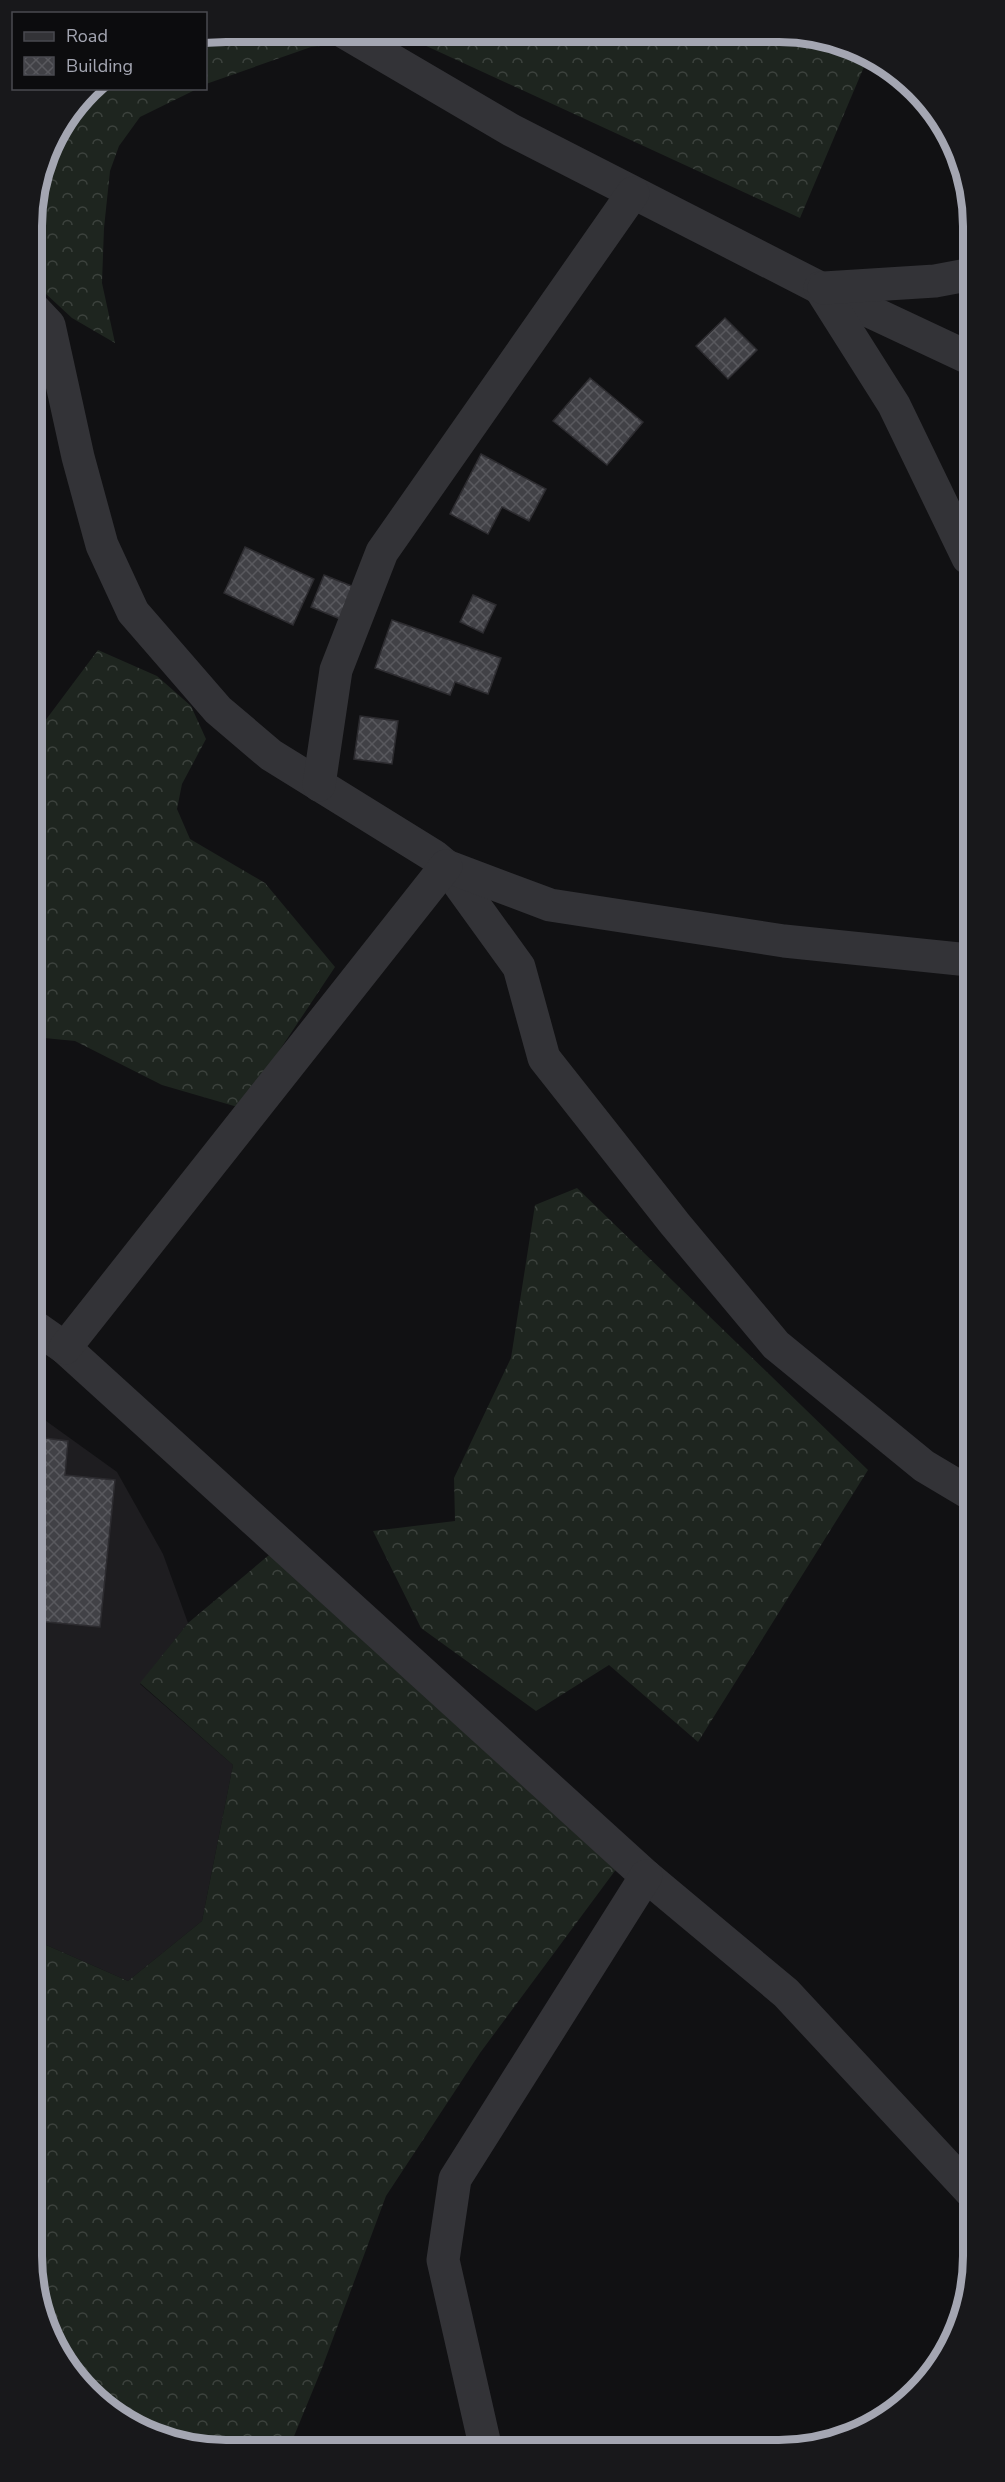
<svg xmlns="http://www.w3.org/2000/svg" width="1005" height="2482" font-family="'Nunito Sans',sans-serif">
  <style>
    .built { fill: #1e1d20 }
    .forest { fill: url(#forest-crowns) }
    .building { fill: url(#building-cross-hatch); stroke: #2c2b2f; stroke-width: 1.5 }
    .lines { fill: none; stroke-linecap: round; stroke-linejoin: round }
    .minor { stroke: #333337; stroke-width: 33 }
    .rim { fill: none; stroke: #a4a6b2; stroke-width: 8 }
  </style>
  <defs>
    <pattern id="forest-crowns" width="20" height="18" patternUnits="userSpaceOnUse" patternTransform="scale(1.5)"><rect width="20" height="18" fill="#1e251f"/><path d="M2 6a3 3 0 1 1 6 0M12 15a3 3 0 1 1 6 0" fill="none" stroke="#3c423d"/></pattern>
    <pattern id="building-cross-hatch" width="8" height="8" patternUnits="userSpaceOnUse" patternTransform="scale(1.5)"><rect width="8" height="8" fill="#414146"/><path d="M0 0l8 8M0 8l8-8" fill="none" stroke="#59595e"/></pattern>
  </defs>
  <rect width="100%" height="100%" fill="#111113"/>
  <polygon class="built" points="35,1413 117,1472 163,1554 188,1623 140,1684 233,1765 202,1921 128,1981 37,1941"/>
  <g class="forest">
    <polygon points="225,32 293,37 330,45 311,47 206,84 206,36"/>
    <polygon points="398,33 816,35 869,55 800,218"/>
    <polygon points="91,89 197,89 140,117 119,146 110,171 104,228 102,283 115,343 72,318 32,281 32,213 51,140"/>
    <polygon points="98,650 157,676 191,706 206,739 182,784 177,809 190,839 265,883 335,967 241,1108 162,1085 75,1041 34,1037 33,737"/>
    <polygon points="577,1188 868,1470 698,1742 609,1665 536,1711 421,1628 373,1531 455,1521 454,1478 511,1358 535,1205"/>
    <polygon points="269,1555 620,1864 480,2053 386,2196 322,2368 290,2446 189,2447 98,2402 58,2353 38,2306 37,1941 128,1981 202,1921 233,1765 140,1683 188,1623"/>
  </g>
  <g class="building">
    <polygon points="725,318 757,350 728,379 696,346"/>
    <polygon points="590,378 643,422 607,465 553,421"/>
    <polygon points="481,454 546,489 529,521 502,507 488,534 450,514"/>
    <polygon points="245,547 314,579 293,625 224,593"/>
    <polygon points="324,575 359,589 345,621 311,607"/>
    <polygon points="473,595 496,605 483,633 460,622"/>
    <polygon points="392,620 501,658 488,694 455,682 450,695 375,668"/>
    <polygon points="360,716 398,721 392,764 354,759"/>
    <polygon points="36,1437 68,1441 65,1475 115,1480 100,1627 36,1621"/>
  </g>
  <g class="lines">
    <g class="minor">
      <polyline points="344,32 511,130 820,288 967,357"/>
      <polyline points="820,288 894,405 968,558"/>
      <polyline points="824,288 935,281 967,275"/>
      <polyline points="32,307 49,325 78,457 102,545 133,612 218,710 271,755 434,856 446,866 519,967 544,1058 675,1224 776,1345 924,1466 971,1494"/>
      <polyline points="319,785 336,670 382,552 633,193"/>
      <polyline points="446,866 550,905 784,941 969,960"/>
      <polyline points="35,1327 65,1348 646,1876 786,1993 973,2194"/>
      <polyline points="65,1348 446,866"/>
      <polyline points="485,2445 443,2260 455,2179 646,1876"/>
    </g>
  </g>
  <path d="M0 0H1005V2482H0ZM226 42H779A184 184 0 0 1 963 226V2256A184 184 0 0 1 779 2440H226A184 184 0 0 1 42 2256V226A184 184 0 0 1 226 42Z" fill="#18181b" fill-rule="evenodd"/>
  <path class="rim" d="M226 42H779A184 184 0 0 1 963 226V2256A184 184 0 0 1 779 2440H226A184 184 0 0 1 42 2256V226A184 184 0 0 1 226 42Z"/>
  <rect x="12" y="12" width="195" height="78" fill="#0c0c0e" stroke="#494a50" stroke-width="1.5"/>
  <rect x="24" y="32" width="30" height="9" fill="#333337" stroke="#494a50" stroke-width="1.5"/>
  <text x="66" y="42" font-size="18" fill="#a4a6b2">Road</text>
  <rect x="24" y="57" width="30" height="18" fill="url(#building-cross-hatch)" stroke="#494a50" stroke-width="1.5"/>
  <text x="66" y="72" font-size="18" fill="#a4a6b2">Building</text>
</svg>
